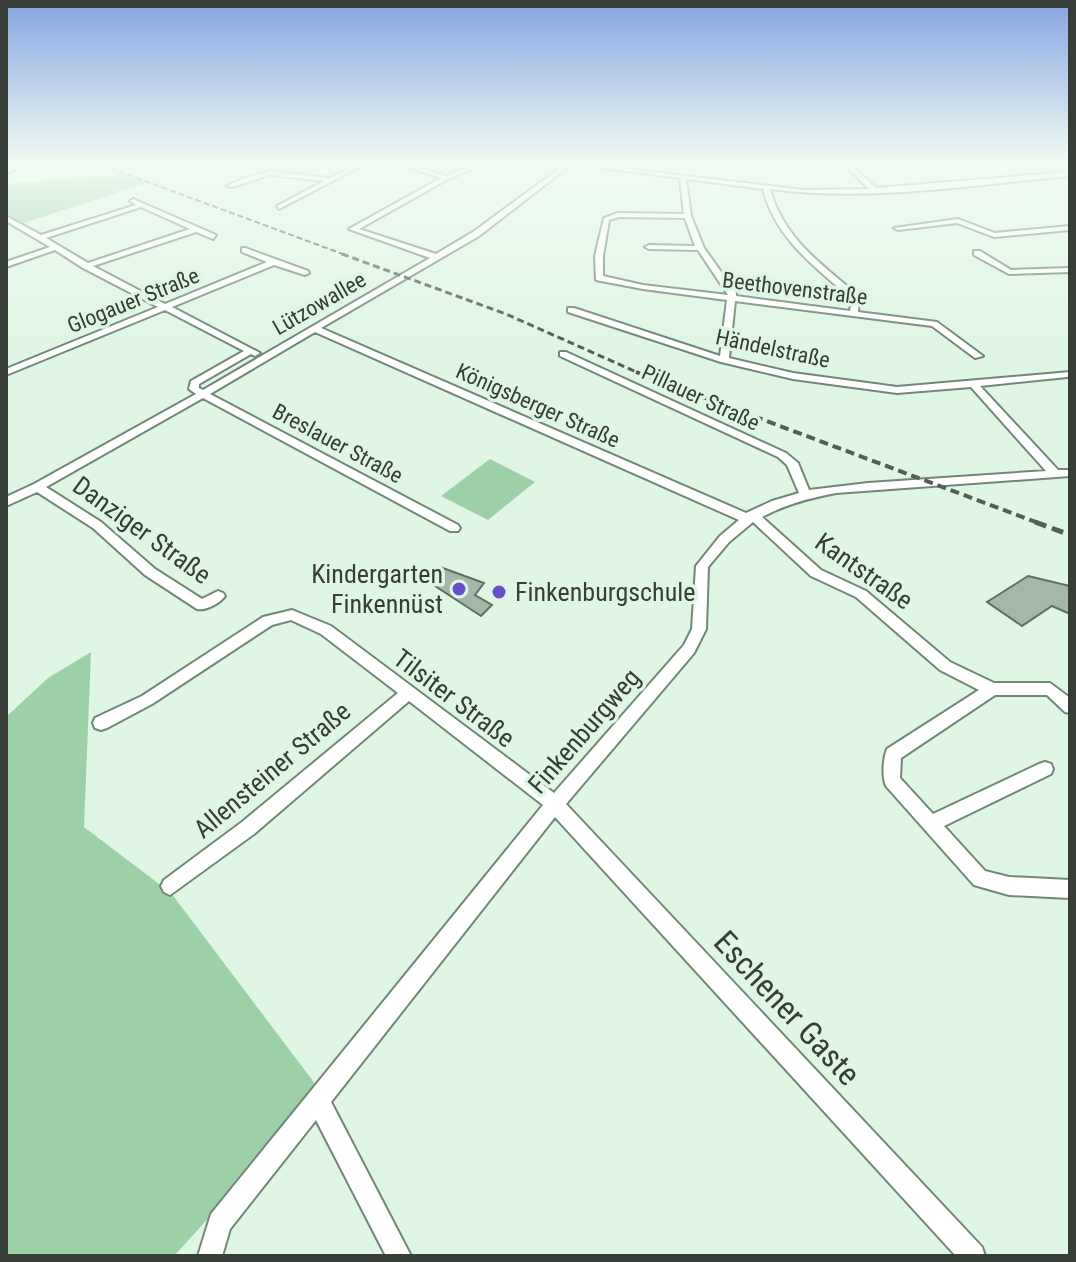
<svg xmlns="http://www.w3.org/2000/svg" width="1076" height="1262" font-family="'Roboto Condensed',sans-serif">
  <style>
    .green { fill: #9cd0a6 }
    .building { fill: #a3b8a7; stroke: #5e7161; stroke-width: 2 }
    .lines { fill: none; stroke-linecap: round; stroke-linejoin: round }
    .street-casing { stroke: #738777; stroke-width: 4 }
    .street { fill: #fff; fill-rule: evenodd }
    .rail-far3 { stroke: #545e55; stroke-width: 2; stroke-dasharray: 6 3; stroke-linecap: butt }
    .rail-far2 { stroke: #545e55; stroke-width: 3; stroke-dasharray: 7 4; stroke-linecap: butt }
    .rail-far1 { stroke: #545e55; stroke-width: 4; stroke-dasharray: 9 5; stroke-linecap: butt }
    .rail { stroke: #545e55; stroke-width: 5; stroke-dasharray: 12 6; stroke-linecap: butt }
    .poi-dot { fill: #6650c9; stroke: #e0f6e4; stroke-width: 3 }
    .labels { text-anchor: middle; stroke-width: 7; stroke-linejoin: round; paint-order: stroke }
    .far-street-label { font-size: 22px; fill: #363e37; stroke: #e0f6e4 }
    .street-label { font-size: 26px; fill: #363e37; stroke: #e0f6e4 }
    .poi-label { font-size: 26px; fill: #363e37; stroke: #e0f6e4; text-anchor: end }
    .near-street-label { font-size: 32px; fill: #363e37; stroke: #e0f6e4 }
  </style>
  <rect width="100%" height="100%" fill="#e0f6e4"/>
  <g class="green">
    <polygon points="123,174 147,183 23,223 6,213 6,184"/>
    <polygon points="490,459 535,482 488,520 441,496"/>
    <polygon points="91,652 84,827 171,893 322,1093 174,1256 6,1256 6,717 48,678"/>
  </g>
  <g class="building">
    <polygon points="440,567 484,583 475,595 492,605 481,616 429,582"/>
    <polygon points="1028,576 1070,586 1070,614 1052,606 1022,626 987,602"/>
  </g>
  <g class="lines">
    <defs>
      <g id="street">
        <polygon points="21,162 28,162 6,174 6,170"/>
        <polygon points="362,162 369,162 279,209 277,206 324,181 270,175 232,187 227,186 244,178 270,171 330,178"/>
        <path d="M391 162H399L446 176 482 162H489L448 179 359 229 436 254 473 232 568 162 804 190 869 189 842 162H848L876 188 1068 172 1053 162H1059L1070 168V176C971 185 868 202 770 189 783 238 822 265 859 296L858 312 937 322 983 356 975 358 932 326 735 301 729 358 793 373 897 387 1070 372V376L1067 377 980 386 1058 470H1070V476L836 493C810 498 786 504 762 517L821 570 866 591 950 662 994 683H1050L1070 698V713L1065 712 1047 695H995L901 758 900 778 933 814 1039 764 1045 762 1051 764 1053 769 1051 774 944 826 985 871 1009 877 1070 880V898L1009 895 974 885 886 786C882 777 883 759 887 749L979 690 940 670 856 597 811 576 753 522 729 542 708 567 706 629 694 653 566 804 982 1247 985 1256H956L555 817 331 1102 411 1256H386L316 1120 230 1229 222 1256H198L211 1214 543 805 409 701 254 834 170 895 164 892 161 886 164 880 242 822 398 693 321 634 291 620 272 625 152 704 107 728 101 730 95 728 93 723 95 718 142 696 263 617 292 610 331 626 554 793 684 645 692 629 696 566 720 536 739 520 315 332 210 394 458 525 460 528 458 531H450L203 398 46 487 101 522 155 569 202 599 218 591 223 593 225 596C220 603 206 611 197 609L145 575 93 528 37 492 6 506V497L34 484 196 394 189 389 191 381 244 351 165 310 6 375V369L158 307 83 268 55 250 6 267V262L50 247 6 221V216L41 235 136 205 130 201 133 199 216 235 213 239 196 232 93 266 165 304 267 262 242 252V248H245L308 271 309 273 305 275 274 265 172 307 260 353 255 356 251 354 199 384V388L203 390 430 258 349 229 441 178ZM572 164 680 178 684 214 618 213 604 218 595 256 596 280 643 289 727 300 720 356 574 308H568V312L721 362 793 379 897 393 971 387 1046 471 868 483 809 490 798 463 786 453 566 352H560V356L778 457 787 465 799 493 772 501 746 513 321 328 479 236ZM686 179 763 189C775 238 815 267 852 299L850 311 736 296V293L704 248 691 216ZM141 207 190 229 88 263 46 238ZM619 217 685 218 695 246 649 245 645 247 649 249 698 250 728 295 643 285 603 276V256L609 220Z"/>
        <polygon points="958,219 995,233 1070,226 1070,230 994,237 957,223 898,230 894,228"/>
        <polygon points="974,251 980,251 1011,270 1070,268 1070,272 1009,274 974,255"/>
      </g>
    </defs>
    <use href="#street" class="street-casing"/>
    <use href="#street" class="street"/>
    <polyline class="rail-far3" points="94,162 348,256"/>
    <polyline class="rail-far2" points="342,254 506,314 641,374"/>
    <polyline class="rail-far1" points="636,372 1041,524"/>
    <polyline class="rail" points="1035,522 1070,535"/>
  </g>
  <linearGradient id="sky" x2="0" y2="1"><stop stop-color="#86a5e2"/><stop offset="0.48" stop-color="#f1fbf3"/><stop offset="1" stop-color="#f1fbf3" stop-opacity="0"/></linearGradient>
  <rect width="1076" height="338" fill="url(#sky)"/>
  <g class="poi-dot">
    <circle cx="459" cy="589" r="8"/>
    <circle cx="499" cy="592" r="8"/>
  </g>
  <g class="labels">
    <g class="far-street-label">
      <text transform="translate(795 288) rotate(7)" y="8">Beethovenstraße</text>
      <text transform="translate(133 300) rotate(-22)" y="8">Glogauer Straße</text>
      <text transform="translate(319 303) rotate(-30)" y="8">Lützowallee</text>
      <text transform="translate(773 348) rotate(12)" y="8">Händelstraße</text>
      <text transform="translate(701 397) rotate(25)" y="8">Pillauer Straße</text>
      <text transform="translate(538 405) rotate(24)" y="8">Königsberger Straße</text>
      <text transform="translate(338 443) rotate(28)" y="8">Breslauer Straße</text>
    </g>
    <g class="street-label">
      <text transform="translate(142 530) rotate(36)" y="9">Danziger Straße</text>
      <text transform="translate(864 571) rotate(35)" y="9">Kantstraße</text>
      <text transform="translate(454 698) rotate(37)" y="9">Tilsiter Straße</text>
      <text transform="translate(584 731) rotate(-49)" y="9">Finkenburgweg</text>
      <text transform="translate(272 770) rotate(-40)" y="9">Allensteiner Straße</text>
    </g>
    <g class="poi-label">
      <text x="443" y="583">Kindergarten<tspan x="443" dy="30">Finkennüst</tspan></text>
      <text x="515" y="601" text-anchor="start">Finkenburgschule</text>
    </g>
    <g class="near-street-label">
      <text transform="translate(787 1008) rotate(47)" y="11">Eschener Gaste</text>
    </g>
  </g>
  <rect width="1076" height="1262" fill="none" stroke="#363e37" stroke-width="16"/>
</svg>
